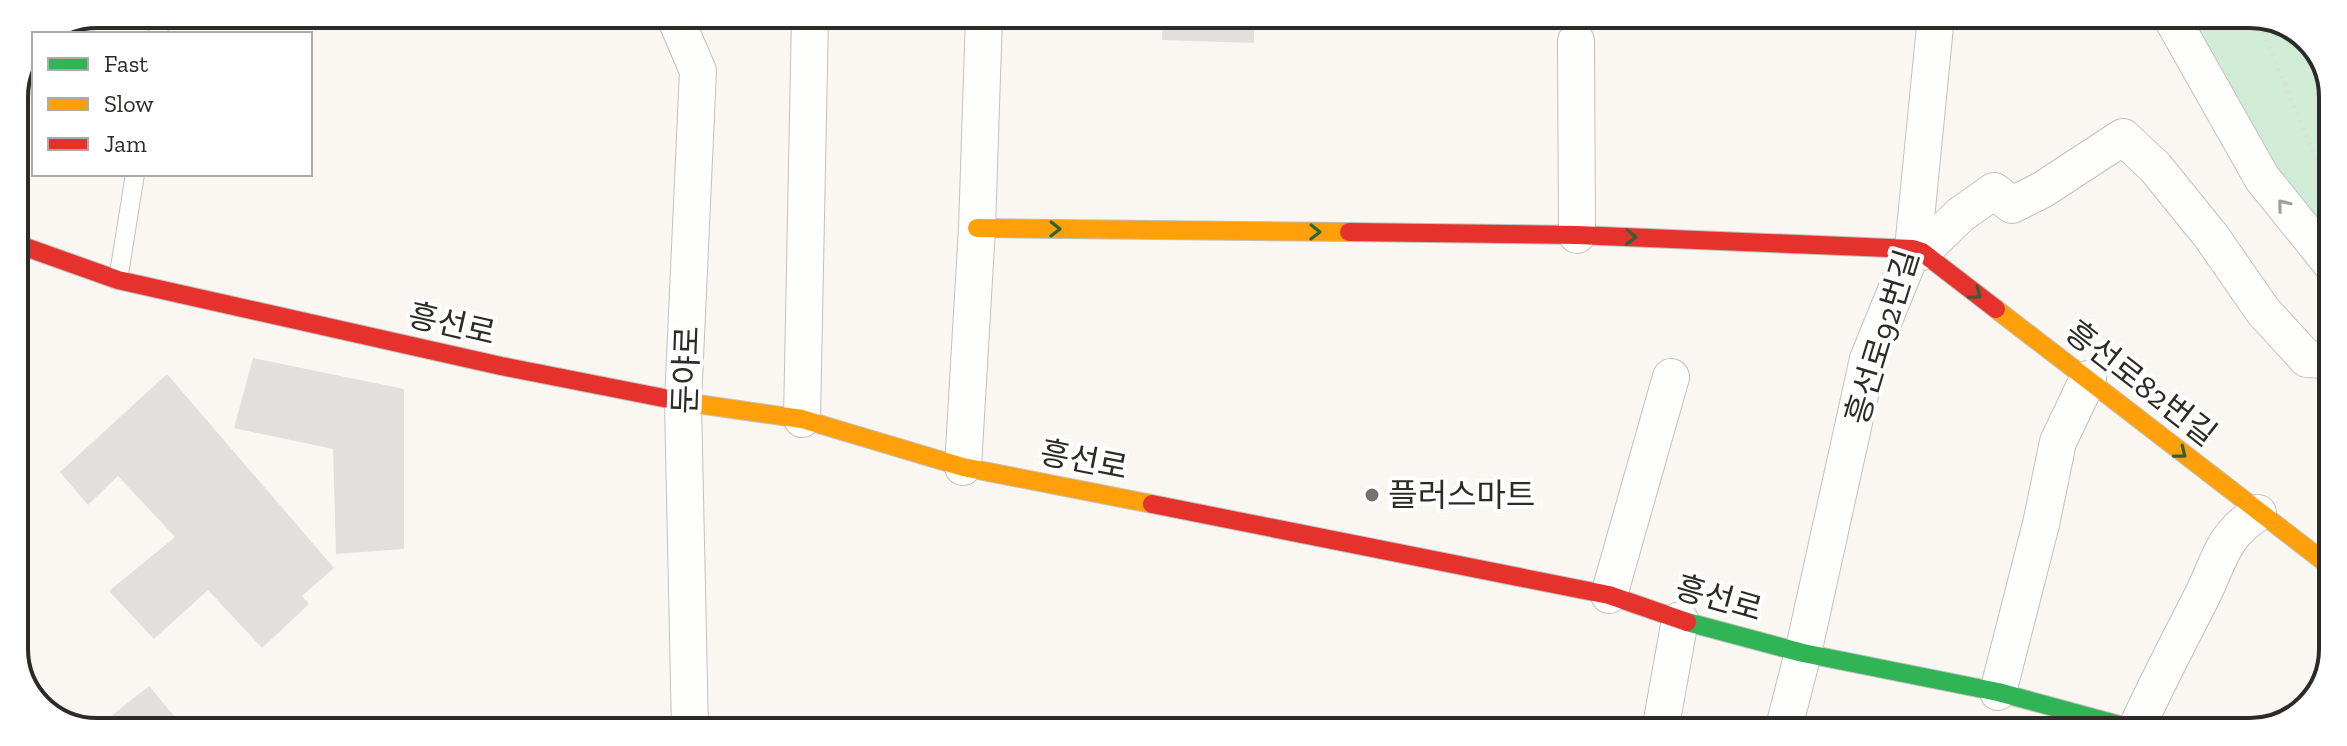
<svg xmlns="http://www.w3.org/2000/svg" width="2347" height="746" font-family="'Zilla Slab','Noto Sans KR',serif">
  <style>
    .green { fill: #d1ecd6 }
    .building { fill: #e2dfdd }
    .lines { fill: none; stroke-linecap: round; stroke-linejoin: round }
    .lane-casing { stroke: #c3c1bd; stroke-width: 20 }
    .street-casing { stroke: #c3c1bd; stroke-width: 38 }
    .fast-casing { stroke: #c3c1bd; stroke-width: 20 }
    .slow-casing { stroke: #c3c1bd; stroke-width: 20 }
    .jam-casing { stroke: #c3c1bd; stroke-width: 20 }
    .path { stroke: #dedddb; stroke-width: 5; stroke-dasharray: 2 6; stroke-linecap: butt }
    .lane { stroke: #fefefd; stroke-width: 18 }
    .street { stroke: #fefefd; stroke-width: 36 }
    .fast { stroke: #30b455; stroke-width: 18 }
    .slow { stroke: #ff9f0a; stroke-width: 18 }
    .jam { stroke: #e5322d; stroke-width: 18 }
    .oneway { stroke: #a09f9d }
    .oneway2 { stroke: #2e623a }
    .poi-dot { fill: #75726f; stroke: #fff; stroke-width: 3 }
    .labels { text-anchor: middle; stroke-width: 8; stroke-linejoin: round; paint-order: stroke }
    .street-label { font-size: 32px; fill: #2d2b28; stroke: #fff }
    .poi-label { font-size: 32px; fill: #2d2b28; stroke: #fff; text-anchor: start }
    .rim { fill: none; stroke: #2d2b28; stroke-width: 4 }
  </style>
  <rect width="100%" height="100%" fill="#faf7f2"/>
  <polygon class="green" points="2191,17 2272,17 2313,43 2333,91 2332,244 2281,179"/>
  <g class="building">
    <polygon points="1163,15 1254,16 1254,43 1162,40"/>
    <polygon points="253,358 404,389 404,549 336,554 333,449 234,428"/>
    <polygon points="167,374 334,568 302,596 309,604 262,648 208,590 154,639 109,591 175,537 118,476 88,505 60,472"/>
    <polygon points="149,686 185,729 95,729"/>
  </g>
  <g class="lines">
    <defs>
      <g id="lane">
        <polyline points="158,34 161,14"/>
        <polyline points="118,280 135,174"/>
      </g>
      <g id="street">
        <polyline points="674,15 698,71 683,402 690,730"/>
        <polyline points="2171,17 2262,178 2332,265"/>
        <polyline points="1576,41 1577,235"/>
        <polyline points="1922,252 1960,215 1994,191 2012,205 2042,190 2123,137 2155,167 2211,236 2263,311 2307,359 2325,360 2332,353"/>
        <polyline points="802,419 810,15"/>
        <polyline points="963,467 977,228 984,15"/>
        <polyline points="1609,595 1671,377"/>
        <polyline points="1998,692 2041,524 2058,442 2088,379"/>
        <path d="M2136 729C2156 685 2178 643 2200 600 2219 564 2220 537 2258 513"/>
        <polyline points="1660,731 1680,620"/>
        <polyline points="1783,731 1803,653 1868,359 1913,249 1936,16"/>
      </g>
      <polyline id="fast" points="1687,622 1803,653 1998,692 2145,732"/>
      <g id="slow">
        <polyline points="977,228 1349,232"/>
        <polyline points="1996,309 2331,567"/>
        <polyline points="684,402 802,419 963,467 1152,504"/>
      </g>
      <g id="jam">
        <polyline points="1349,232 1577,235 1913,249 1922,252 1996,309"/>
        <polyline points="14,243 118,280 501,366 684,402"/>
        <polyline points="1152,504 1609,595 1687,622"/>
      </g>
    </defs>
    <use href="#lane" class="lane-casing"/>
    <use href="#street" class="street-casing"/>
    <use href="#fast" class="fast-casing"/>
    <use href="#slow" class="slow-casing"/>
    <use href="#jam" class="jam-casing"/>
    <polyline class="path" points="2257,17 2326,183 2332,190"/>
    <use href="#lane" class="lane"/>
    <use href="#street" class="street"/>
    <use href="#fast" class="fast"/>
    <use href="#slow" class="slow"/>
    <use href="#jam" class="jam"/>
  </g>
  <defs><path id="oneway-chevron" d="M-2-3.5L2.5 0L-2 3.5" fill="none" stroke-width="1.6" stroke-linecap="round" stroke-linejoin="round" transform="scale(2)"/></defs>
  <use class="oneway" href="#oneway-chevron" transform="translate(2283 205) rotate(-129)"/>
  <g class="oneway2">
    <use href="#oneway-chevron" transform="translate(1055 229) rotate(1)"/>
    <use href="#oneway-chevron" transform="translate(1315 232) rotate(1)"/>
    <use href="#oneway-chevron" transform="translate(1631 237) rotate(2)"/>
    <use href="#oneway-chevron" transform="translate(1976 294) rotate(37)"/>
    <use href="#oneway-chevron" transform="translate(2181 453) rotate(38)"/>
  </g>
  <circle class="poi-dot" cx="1372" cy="495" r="8"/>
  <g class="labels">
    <g class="street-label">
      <text transform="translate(452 324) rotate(13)" y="11">흥선로</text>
      <text transform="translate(1882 337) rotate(-73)" y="11">흥선로92번길</text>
      <text transform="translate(686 370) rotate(-88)" y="11">둔야로</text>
      <text transform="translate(2141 383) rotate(38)" y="11">흥선로82번길</text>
      <text transform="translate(1084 460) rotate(11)" y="11">흥선로</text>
      <text transform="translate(1719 598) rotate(16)" y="11">흥선로</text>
    </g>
    <g class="poi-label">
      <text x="1388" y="506">플러스마트</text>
    </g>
  </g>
  <path d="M0 0H2347V746H0ZM97 28H2250A69 69 0 0 1 2319 97V649A69 69 0 0 1 2250 718H97A69 69 0 0 1 28 649V97A69 69 0 0 1 97 28Z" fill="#fff" fill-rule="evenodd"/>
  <path class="rim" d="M97 28H2250A69 69 0 0 1 2319 97V649A69 69 0 0 1 2250 718H97A69 69 0 0 1 28 649V97A69 69 0 0 1 97 28Z"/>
  <rect x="32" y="32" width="280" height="144" fill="#ffffff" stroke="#abaaa9" stroke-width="2"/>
  <rect x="48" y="58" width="40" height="12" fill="#30b455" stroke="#abaaa9" stroke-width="2"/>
  <text x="104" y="72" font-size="24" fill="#2d2b28">Fast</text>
  <rect x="48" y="98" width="40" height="12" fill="#ff9f0a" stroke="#abaaa9" stroke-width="2"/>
  <text x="104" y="112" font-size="24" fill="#2d2b28">Slow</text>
  <rect x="48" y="138" width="40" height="12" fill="#e5322d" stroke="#abaaa9" stroke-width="2"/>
  <text x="104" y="152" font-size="24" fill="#2d2b28">Jam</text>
</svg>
